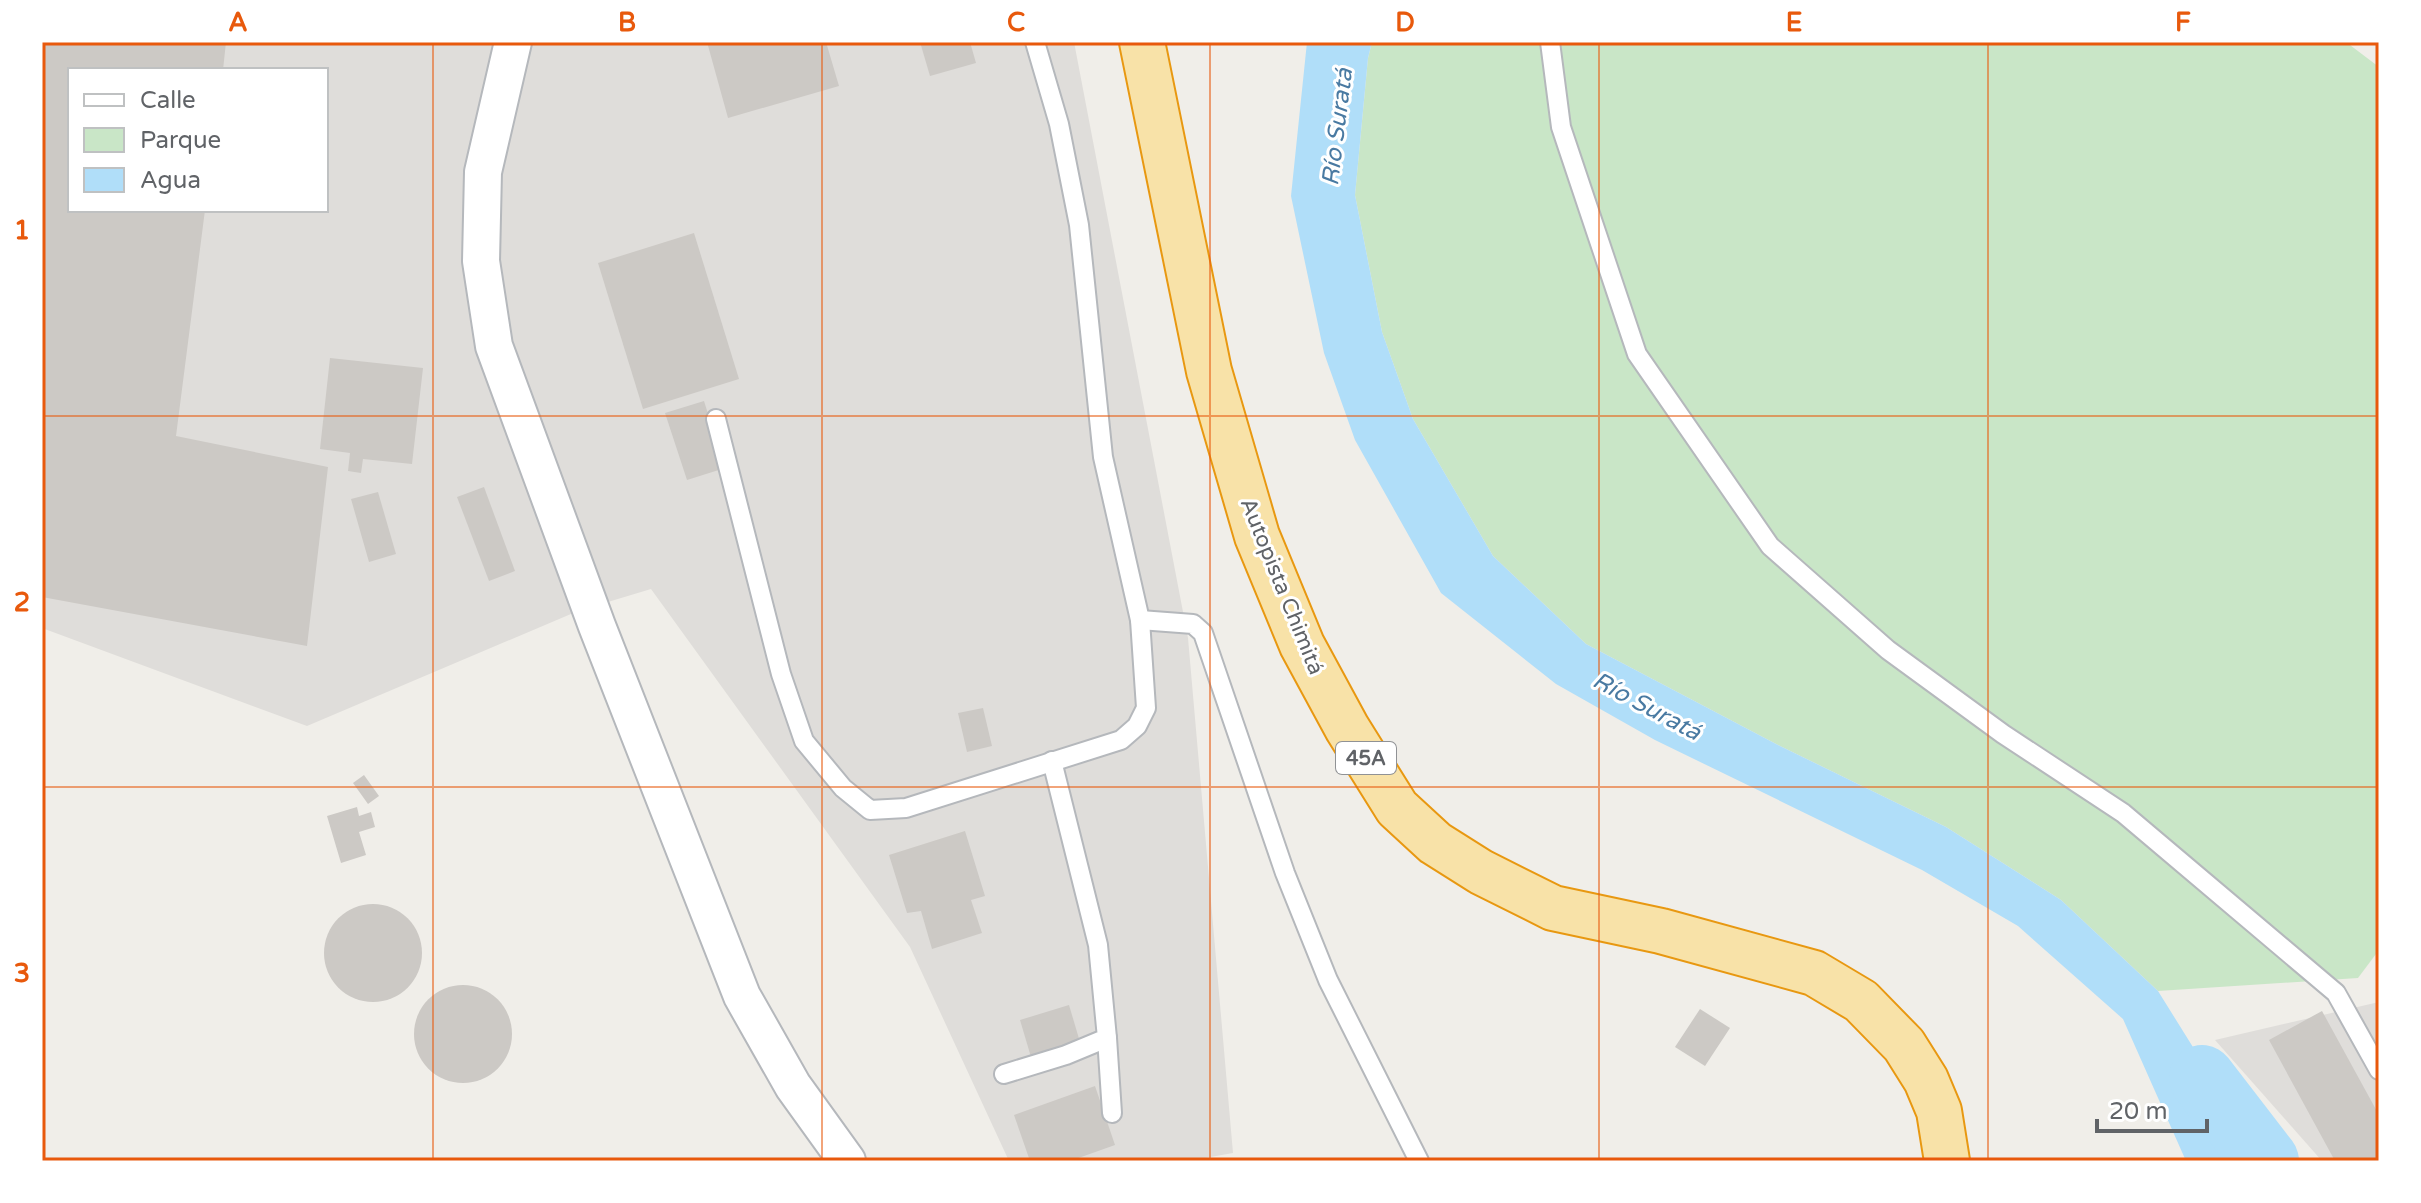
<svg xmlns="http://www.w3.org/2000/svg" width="2421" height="1203" font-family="'Varela Round',sans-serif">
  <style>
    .industrial { fill: #dfddda; fill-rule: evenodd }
    .green { fill: #c9e6c7 }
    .water { fill: #b0def9 }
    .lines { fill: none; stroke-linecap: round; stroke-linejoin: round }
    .river { stroke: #b0def9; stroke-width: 66 }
    .building { fill: #ccc9c5 }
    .service-casing { stroke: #b5b8bc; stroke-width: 22 }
    .minor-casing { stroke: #b5b8bc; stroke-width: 40 }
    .trunk-casing { stroke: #e89811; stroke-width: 48 }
    .service { stroke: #fff; stroke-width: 18 }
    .minor { stroke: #fff; stroke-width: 36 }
    .trunk { stroke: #f8e2a8; stroke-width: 44 }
    .grid { fill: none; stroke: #e8590c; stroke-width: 2; stroke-opacity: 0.55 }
    .labels { text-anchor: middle; stroke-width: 6; stroke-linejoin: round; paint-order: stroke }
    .shield { fill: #fff; stroke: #909295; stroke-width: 2 }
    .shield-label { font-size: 20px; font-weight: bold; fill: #606367 }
    .street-label { font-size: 22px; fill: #606367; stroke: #fff }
    .water-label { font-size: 24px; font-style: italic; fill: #497aa2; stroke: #fff }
    .neatline { fill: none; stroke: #e8590c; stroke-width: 3 }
    .grid-label { font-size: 26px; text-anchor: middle; font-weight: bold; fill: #e8590c }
  </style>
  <rect width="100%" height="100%" fill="#f0eee9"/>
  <g class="industrial">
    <path d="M42 42H1074L1188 638 1233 1153 1188 1161H1009L910 947 651 589 578 611 307 726 42 628ZM70 70H326V210H70Z"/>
    <polygon points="2379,1002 2379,1161 2322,1161 2215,1040"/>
  </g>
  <polygon class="green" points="1372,42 2346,42 2379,67 2379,950 2358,978 2158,991 2061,900 1946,827 1778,745 1586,644 1493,556 1413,419 1382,332 1355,195 1368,58"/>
  <polygon class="water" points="1307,42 1372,42 1368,58 1355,195 1382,332 1413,419 1493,556 1586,644 1778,745 1946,827 2061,900 2158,991 2264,1161 2186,1161 2123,1019 2018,926 1922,870 1655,740 1556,684 1441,593 1355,440 1324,353 1291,196"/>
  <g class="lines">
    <polyline class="river" points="2202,1078 2266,1161"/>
  </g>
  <g class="building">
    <polygon points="42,42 226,42 223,70 70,70 70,210 205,210 176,436 328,467 307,646 42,597"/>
    <polygon points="707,42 826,42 839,86 728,118"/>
    <polygon points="920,42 970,42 976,63 930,76"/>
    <polygon points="694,233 739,379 643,409 598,263"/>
    <polygon points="330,358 423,368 412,464 363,459 361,473 348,471 350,453 320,449"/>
    <polygon points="704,401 725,468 687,480 665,413"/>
    <polygon points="484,487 515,571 489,581 457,497"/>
    <polygon points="378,492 396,554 369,562 351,499"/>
    <polygon points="983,708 992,746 967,752 958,713"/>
    <polygon points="364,775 379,796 368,804 353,783"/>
    <polygon points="357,807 359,816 371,812 375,827 359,832 366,855 341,863 327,816"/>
    <polygon points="965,831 985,896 971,900 982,933 932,949 921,911 907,913 889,855"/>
    <circle cx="373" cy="953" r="49"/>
    <circle cx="463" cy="1034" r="49"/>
    <polygon points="1069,1005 1080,1042 1031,1057 1020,1020"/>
    <polygon points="1700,1009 1730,1028 1705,1066 1675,1047"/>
    <polygon points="2322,1011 2379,1115 2379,1161 2335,1161 2269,1040"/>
    <polygon points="1095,1086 1115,1145 1070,1161 1030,1161 1014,1115"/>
  </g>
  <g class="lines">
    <defs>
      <g id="service">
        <polyline points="1550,42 1561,127 1637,354 1770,546 1888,650 2003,734 2123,813 2336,993 2379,1070"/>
        <polyline points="716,419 781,674 804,741 843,788 870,810 906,808 1121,740 1137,726 1146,708 1140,620 1103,457 1079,225 1059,124 1035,42"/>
        <polyline points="1140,620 1193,624 1203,633 1285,873 1328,980 1419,1161"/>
        <polyline points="1107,1038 1112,1113"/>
        <polyline points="1004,1074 1066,1055 1107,1038 1098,945 1052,761"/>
      </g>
      <polyline id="minor" points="513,42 483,172 481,261 494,346 597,626 742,996 793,1086 847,1161"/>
      <polyline id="trunk" points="1142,42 1209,371 1257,536 1302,645 1347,728 1397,808 1435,843 1481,872 1553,908 1661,931 1814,973 1861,1001 1904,1045 1926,1080 1939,1111 1947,1161"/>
    </defs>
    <use href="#service" class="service-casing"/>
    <use href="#minor" class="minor-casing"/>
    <use href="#trunk" class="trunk-casing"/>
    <use href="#service" class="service"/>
    <use href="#minor" class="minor"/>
    <use href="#trunk" class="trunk"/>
  </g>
  <path class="grid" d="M433 42V1161M822 42V1161M1210 42V1161M1599 42V1161M1988 42V1161M42 416H2379M42 787H2379"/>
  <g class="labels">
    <rect class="shield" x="1336" y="742" width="60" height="32" rx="6"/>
    <g class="shield-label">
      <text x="1366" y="765">45A</text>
    </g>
    <g class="street-label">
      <text transform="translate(1283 586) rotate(68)" y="8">Autopista Chimitá</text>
    </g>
    <g class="water-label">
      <text transform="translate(1337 127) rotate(-83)" y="8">Río Suratá</text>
      <text transform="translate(1647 706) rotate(28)" y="8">Río Suratá</text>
    </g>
  </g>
  <rect width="2421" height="1203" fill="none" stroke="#ffffff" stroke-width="88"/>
  <rect x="68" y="68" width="260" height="144" fill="#ffffff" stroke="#bfc1c2" stroke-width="2"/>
  <rect x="84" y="94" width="40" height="12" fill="#ffffff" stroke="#bfc1c2" stroke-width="2"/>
  <text x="140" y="108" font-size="24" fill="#606367">Calle</text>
  <rect x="84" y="128" width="40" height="24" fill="#c9e6c7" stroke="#bfc1c2" stroke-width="2"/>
  <text x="140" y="148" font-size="24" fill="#606367">Parque</text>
  <rect x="84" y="168" width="40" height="24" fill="#b0def9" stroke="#bfc1c2" stroke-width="2"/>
  <text x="140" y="188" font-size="24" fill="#606367">Agua</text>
  <path d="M2097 1119v12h110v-12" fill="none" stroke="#606367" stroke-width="4"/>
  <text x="2109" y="1119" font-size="24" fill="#606367" stroke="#ffffff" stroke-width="6" paint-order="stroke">20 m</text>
  <rect x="44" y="44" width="2333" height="1115" class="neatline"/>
  <g class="grid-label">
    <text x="238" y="31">A</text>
    <text x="627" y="31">B</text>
    <text x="1016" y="31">C</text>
    <text x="1405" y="31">D</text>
    <text x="1794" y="31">E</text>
    <text x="2183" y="31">F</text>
    <text x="22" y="239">1</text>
    <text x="22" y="611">2</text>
    <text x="22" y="982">3</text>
  </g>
</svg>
